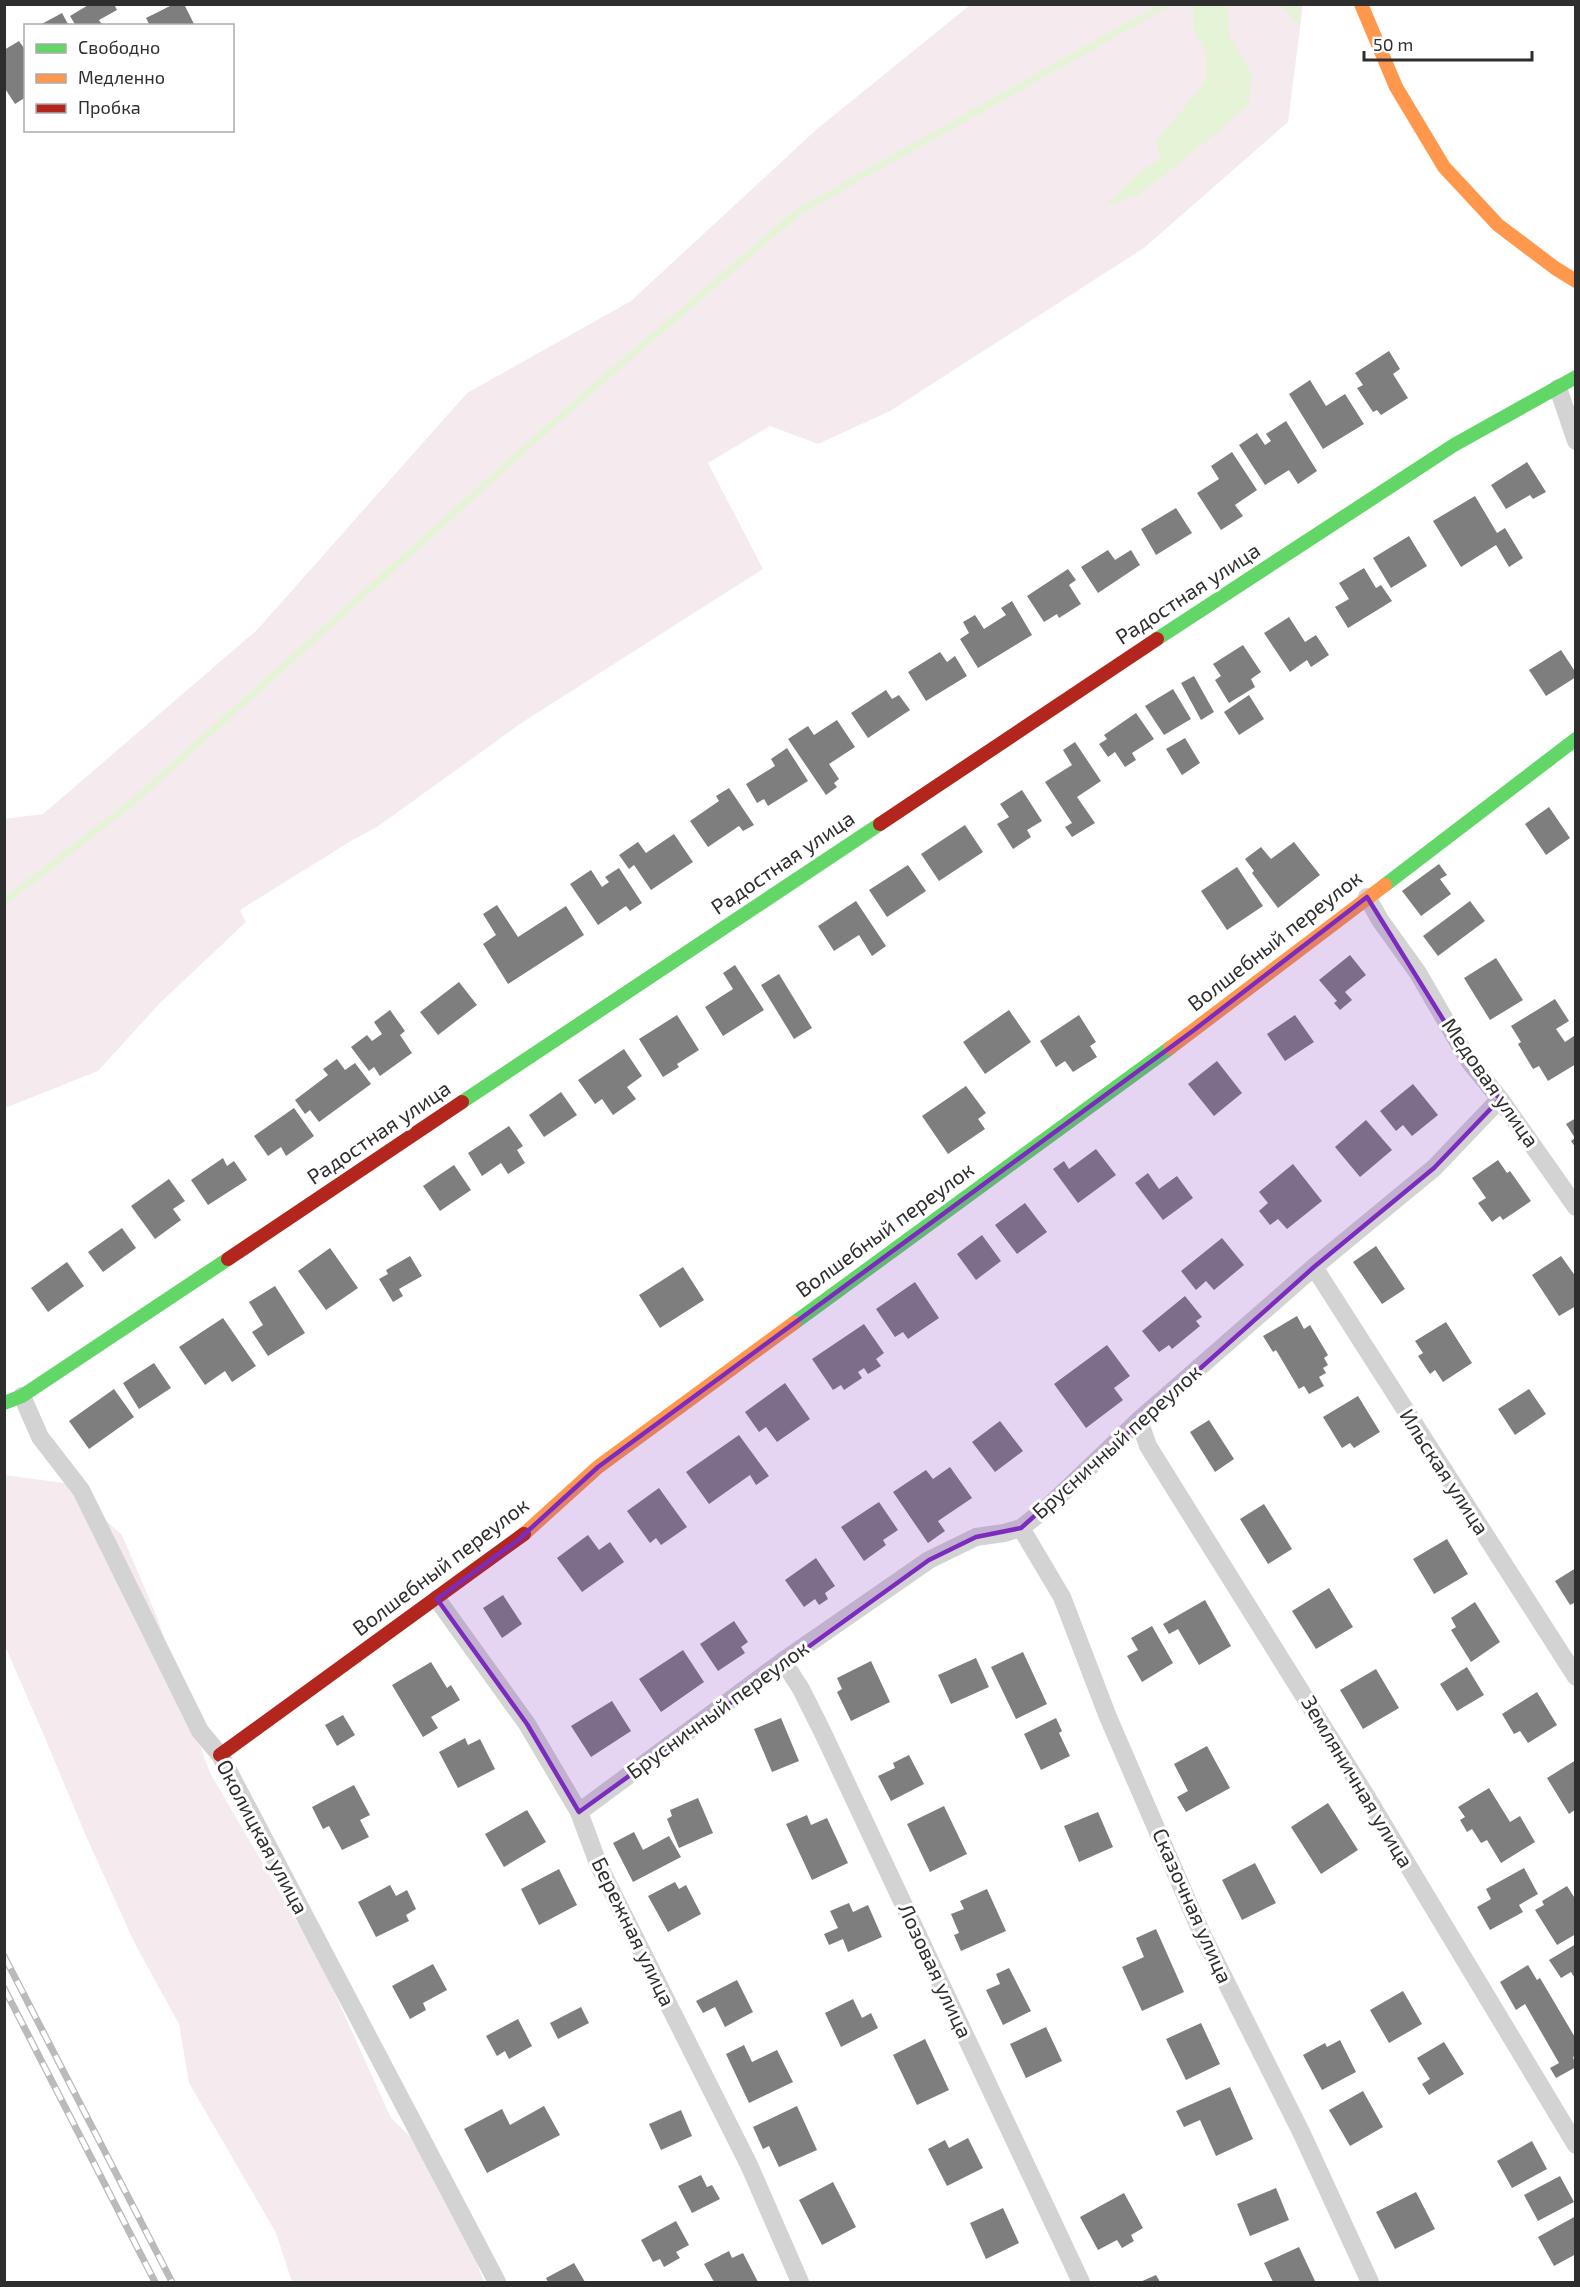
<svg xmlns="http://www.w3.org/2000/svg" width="1580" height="2287" font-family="'Exo 2',sans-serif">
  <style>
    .green { fill: #f5ebef }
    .water { fill: #e5f3d6 }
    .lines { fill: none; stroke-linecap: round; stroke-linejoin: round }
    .stream { stroke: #e5f3d6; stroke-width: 7 }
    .building { fill: #7e7e7e }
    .street { stroke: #d3d3d3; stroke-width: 18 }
    .fast { stroke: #63d668; stroke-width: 14 }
    .slow { stroke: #ff974d; stroke-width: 14 }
    .jam { stroke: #b3261e; stroke-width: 14 }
    .rail-casing { stroke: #bababa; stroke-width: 7 }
    .rail { stroke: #fff; stroke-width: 4.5; stroke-dasharray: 14; stroke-linecap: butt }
    .marked { fill: #7b2cbf; fill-opacity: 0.2; stroke: #7b2cbf; stroke-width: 4.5; stroke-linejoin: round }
    .labels { text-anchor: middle; stroke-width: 6; stroke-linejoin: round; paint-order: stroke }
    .street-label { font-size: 21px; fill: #2e2e2e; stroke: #fff }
  </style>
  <rect width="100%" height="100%" fill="#fff"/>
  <g class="green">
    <polygon points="970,5 1303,5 1288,122 1144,248 890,411 818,444 770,426 708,463 763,569 523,722 377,827 351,841 240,910 246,922 159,1004 98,1071 5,1108 4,819 43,814 257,630 467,393 631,301 817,129"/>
    <polygon points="4,1475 64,1483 122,1535 157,1617 209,1771 322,1965 391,2118 438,2163 484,2282 292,2282 276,2233 189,2083 179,2024 135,1944 86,1836 42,1731 5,1646"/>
  </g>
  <g class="water">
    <polygon points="1193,5 1228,5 1229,35 1252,74 1249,104 1207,141 1137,196 1104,206 1139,173 1161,158 1156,141 1206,81 1206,53 1194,28"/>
    <polygon points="1280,5 1300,5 1300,26"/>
  </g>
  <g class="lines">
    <polyline class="stream" points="4,902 134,801 577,402 798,212 1167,4"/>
  </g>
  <g class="building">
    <polygon points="90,4 114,4 117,10 99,20 103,26 76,26 70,16"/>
    <polygon points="169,4 184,4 195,26 150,26 146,18 170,6"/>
    <polygon points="62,13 69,26 38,26"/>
    <polygon points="19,41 26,51 26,97 15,104 4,87 4,50"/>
    <polygon points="1389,351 1400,369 1393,374 1408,398 1381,415 1377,410 1373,412 1357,388 1363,385 1355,373"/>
    <polygon points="1310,380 1326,406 1345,394 1364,424 1323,449 1289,394"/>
    <polygon points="1286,421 1317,471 1298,484 1289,470 1265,485 1239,445 1257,433 1265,445 1271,441 1266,434"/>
    <polygon points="1232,452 1257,490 1235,505 1243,516 1221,530 1197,493 1219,479 1211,466"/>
    <polygon points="1527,462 1546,492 1533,499 1530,495 1506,509 1491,485"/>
    <polygon points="1475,496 1497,533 1505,528 1523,558 1509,567 1496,545 1461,567 1433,521"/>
    <polygon points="1176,508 1192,533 1156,555 1141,529"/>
    <polygon points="1409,536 1427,566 1391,588 1373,558"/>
    <polygon points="1108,550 1115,560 1131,550 1140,565 1098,593 1081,567"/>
    <polygon points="1364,568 1376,588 1381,585 1392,601 1348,628 1335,607 1349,599 1339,583"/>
    <polygon points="1068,569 1076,580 1069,585 1081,604 1059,618 1057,614 1044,622 1027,596"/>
    <polygon points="1012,601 1032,635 978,668 960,639 969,633 963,622 975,615 984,629 1006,615 1001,608"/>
    <polygon points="1289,617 1305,642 1316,635 1329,655 1311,667 1307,660 1290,672 1264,633"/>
    <polygon points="1243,645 1261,672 1251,679 1255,687 1229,703 1215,680 1221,676 1213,664"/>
    <polygon points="1561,650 1576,673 1576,677 1546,696 1529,670"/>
    <polygon points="940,652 947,662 955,656 967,676 926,701 908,672"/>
    <polygon points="1194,676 1214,712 1201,720 1181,683"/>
    <polygon points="1173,689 1191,719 1164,735 1145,706"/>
    <polygon points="886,690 892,699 899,695 910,710 868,738 851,713"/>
    <polygon points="1249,695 1264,719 1239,735 1224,712"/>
    <polygon points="1136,713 1154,739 1132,753 1136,760 1125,767 1115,752 1108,757 1099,744 1107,739 1104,735"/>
    <polygon points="837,720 855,747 829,764 839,779 834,783 837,787 826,795 788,739 808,726 814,735"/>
    <polygon points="1185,738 1200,763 1182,775 1166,749"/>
    <polygon points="1075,742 1101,781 1077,797 1095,823 1072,837 1065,827 1072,823 1045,782 1072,765 1063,750"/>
    <polygon points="787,748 808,781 768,806 764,799 757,803 746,784 775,766 771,759"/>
    <polygon points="729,788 754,825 743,831 739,826 708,847 690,821 719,801 716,796"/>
    <polygon points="1022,790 1042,821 1027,830 1031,837 1013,849 997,824 1009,817 1000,804"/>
    <polygon points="1549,807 1570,838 1546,855 1525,824"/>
    <polygon points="965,825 983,852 939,881 921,854"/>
    <polygon points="674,834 693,862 651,890 634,865 629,869 619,855 638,842 646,853"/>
    <polygon points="1294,842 1320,875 1278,908 1252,873 1254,871 1245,859 1261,847 1271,859"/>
    <polygon points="1439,864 1447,875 1440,879 1451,894 1421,916 1402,891"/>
    <polygon points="908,865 926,891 887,917 869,890"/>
    <polygon points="1237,867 1263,906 1227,930 1201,891"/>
    <polygon points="619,868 642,903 630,911 626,906 598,925 570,884 591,870 602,887 609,882 605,877"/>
    <polygon points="856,901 886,946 872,956 859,935 834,951 818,926"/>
    <polygon points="1470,901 1485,921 1438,956 1423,936"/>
    <polygon points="497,905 518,937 566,906 584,935 508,984 483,944 496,935 483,914"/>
    <polygon points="1350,955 1366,975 1345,992 1352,1000 1340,1010 1334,1003 1337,1001 1319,980"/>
    <polygon points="1496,958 1523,1000 1490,1020 1464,978"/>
    <polygon points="735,965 764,1010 723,1036 705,1007 733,989 723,973"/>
    <polygon points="779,974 812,1028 794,1039 761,985"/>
    <polygon points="459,982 477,1005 438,1035 420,1012"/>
    <polygon points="1555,999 1569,1021 1556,1029 1565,1042 1574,1036 1576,1039 1576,1064 1548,1081 1539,1066 1533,1069 1518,1044 1521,1042 1511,1026"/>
    <polygon points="390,1010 405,1031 400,1035 412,1053 380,1076 374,1067 369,1071 351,1047 367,1035 372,1041 382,1034 374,1022"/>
    <polygon points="1009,1010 1031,1042 985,1074 963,1042"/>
    <polygon points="677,1015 699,1050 677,1064 679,1067 663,1077 639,1039"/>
    <polygon points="1079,1015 1096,1042 1090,1046 1097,1057 1073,1072 1065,1061 1056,1067 1040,1041"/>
    <polygon points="1295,1015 1314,1042 1285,1061 1267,1034"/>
    <polygon points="624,1049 642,1076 627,1087 636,1099 613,1115 602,1099 595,1104 578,1080"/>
    <polygon points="337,1059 345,1070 355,1063 371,1084 319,1122 310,1110 305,1114 295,1100 328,1075 323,1069"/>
    <polygon points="1217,1061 1242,1093 1214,1116 1188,1084"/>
    <polygon points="1413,1084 1438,1115 1412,1136 1403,1125 1396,1131 1380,1111"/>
    <polygon points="966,1086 986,1113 978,1119 985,1129 948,1154 922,1116"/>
    <polygon points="561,1092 577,1115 544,1137 529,1115"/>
    <polygon points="294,1108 314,1136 286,1156 281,1147 268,1156 254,1136"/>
    <polygon points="1576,1118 1576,1148 1571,1141 1575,1138 1566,1124"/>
    <polygon points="1366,1120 1392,1150 1360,1177 1335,1147"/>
    <polygon points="509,1126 523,1146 517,1150 525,1163 508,1174 501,1163 482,1176 468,1153"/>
    <polygon points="1096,1149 1116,1175 1078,1203 1053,1169 1064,1161 1069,1169"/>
    <polygon points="223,1158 227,1166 234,1161 247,1180 208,1205 191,1180"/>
    <polygon points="1498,1160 1507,1173 1510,1171 1531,1201 1503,1220 1500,1216 1492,1222 1478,1203 1486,1198 1472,1178"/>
    <polygon points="1293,1164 1322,1201 1287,1229 1278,1219 1270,1225 1259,1211 1268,1203 1259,1192"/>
    <polygon points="454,1165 471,1190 440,1211 423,1186"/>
    <polygon points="1148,1173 1159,1189 1177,1176 1193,1198 1163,1220 1135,1183"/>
    <polygon points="169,1179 185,1201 173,1209 181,1220 155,1239 131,1206"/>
    <polygon points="1025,1203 1047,1232 1017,1254 995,1225"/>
    <polygon points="122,1228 136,1248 103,1272 88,1252"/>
    <polygon points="982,1235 1001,1261 976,1280 957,1254"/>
    <polygon points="1222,1238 1244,1265 1214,1290 1206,1281 1196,1290 1181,1271"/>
    <polygon points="1376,1246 1405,1289 1382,1304 1353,1262"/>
    <polygon points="330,1248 358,1288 326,1310 298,1271"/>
    <polygon points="410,1256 422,1276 399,1289 403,1296 393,1302 379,1279 388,1274 386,1270"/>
    <polygon points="1561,1256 1576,1277 1576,1306 1559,1316 1532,1275"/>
    <polygon points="67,1262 84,1286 48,1312 31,1288"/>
    <polygon points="683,1267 704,1300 660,1328 639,1295"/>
    <polygon points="915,1282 939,1318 908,1339 903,1332 895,1337 876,1309"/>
    <polygon points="275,1286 305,1333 268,1356 252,1332 263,1325 249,1302"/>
    <polygon points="1185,1296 1202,1317 1196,1321 1200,1326 1172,1349 1169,1345 1159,1352 1142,1331"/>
    <polygon points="1297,1316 1304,1329 1310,1325 1328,1355 1324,1358 1328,1365 1323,1368 1326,1373 1319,1377 1324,1386 1309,1394 1304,1386 1299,1389 1276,1350 1273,1352 1263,1336"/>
    <polygon points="223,1318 256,1366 232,1382 225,1371 205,1385 179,1347"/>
    <polygon points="1446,1322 1472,1363 1443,1382 1435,1370 1430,1374 1418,1356 1423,1353 1415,1341"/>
    <polygon points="864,1324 884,1353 876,1359 881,1366 868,1374 864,1368 858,1372 862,1378 844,1390 841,1385 833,1390 812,1359"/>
    <polygon points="1107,1345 1130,1376 1114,1388 1123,1400 1086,1428 1054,1384"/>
    <polygon points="154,1363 171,1388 139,1409 123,1383"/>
    <polygon points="785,1383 810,1419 777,1442 766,1427 759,1432 745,1412"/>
    <polygon points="114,1389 134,1417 89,1449 69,1421"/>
    <polygon points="1529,1389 1546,1414 1515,1435 1498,1409"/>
    <polygon points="1358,1396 1380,1432 1354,1448 1350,1443 1342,1448 1323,1417"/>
    <polygon points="1209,1420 1234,1459 1215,1472 1190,1432"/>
    <polygon points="1000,1421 1023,1451 995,1472 972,1442"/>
    <polygon points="739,1435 769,1476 756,1485 750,1475 709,1504 686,1472"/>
    <polygon points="950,1467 972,1498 938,1521 945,1531 928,1543 893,1492 926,1470 933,1479"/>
    <polygon points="659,1488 687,1527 661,1545 656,1538 650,1543 627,1511"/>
    <polygon points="879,1502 898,1530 883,1540 886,1545 864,1561 841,1527"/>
    <polygon points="1264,1504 1292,1549 1268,1564 1240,1519"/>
    <polygon points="588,1535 599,1550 610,1542 624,1562 582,1592 557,1558"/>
    <polygon points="1447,1539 1468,1574 1434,1594 1413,1559"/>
    <polygon points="816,1558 835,1586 825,1593 828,1599 819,1605 815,1599 804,1607 785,1580"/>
    <polygon points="1576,1568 1576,1602 1570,1605 1555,1581"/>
    <polygon points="1329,1588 1353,1627 1316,1649 1292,1611"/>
    <polygon points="503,1595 522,1624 502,1638 483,1608"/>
    <polygon points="1205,1600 1231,1646 1199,1665 1178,1629 1169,1634 1163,1624"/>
    <polygon points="1475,1602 1500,1642 1471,1662 1451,1630 1456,1627 1451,1618"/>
    <polygon points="734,1621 748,1642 741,1647 745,1653 718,1671 700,1644"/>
    <polygon points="1152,1626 1173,1663 1142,1682 1127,1656 1138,1650 1131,1638"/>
    <polygon points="683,1650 704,1682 661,1712 639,1679"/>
    <polygon points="1023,1652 1047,1704 1016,1719 991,1667"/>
    <polygon points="976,1658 989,1687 951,1704 938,1675"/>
    <polygon points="871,1661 890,1702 851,1721 837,1692 842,1689 837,1678"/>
    <polygon points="431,1662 447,1688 451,1685 460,1700 431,1717 438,1728 423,1737 392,1685"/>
    <polygon points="1467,1667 1484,1695 1457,1711 1440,1684"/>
    <polygon points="1376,1669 1399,1708 1363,1729 1340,1690"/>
    <polygon points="1537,1692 1557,1725 1528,1743 1520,1731 1514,1734 1502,1714"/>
    <polygon points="612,1701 631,1731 591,1757 571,1726"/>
    <polygon points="343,1715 355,1735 337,1746 325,1725"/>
    <polygon points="781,1718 799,1761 772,1772 754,1729"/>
    <polygon points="1056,1718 1062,1731 1059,1733 1070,1756 1041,1770 1024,1734"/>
    <polygon points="465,1738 468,1745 480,1739 495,1769 458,1788 439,1752"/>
    <polygon points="1207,1746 1230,1788 1186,1812 1177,1797 1188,1791 1174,1764"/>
    <polygon points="909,1755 924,1784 891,1801 878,1776 895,1768 893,1763"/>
    <polygon points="1576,1760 1576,1809 1569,1814 1547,1778"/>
    <polygon points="354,1785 370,1815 360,1820 369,1837 342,1850 329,1826 323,1829 312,1807"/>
    <polygon points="1489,1788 1510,1822 1520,1816 1535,1842 1501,1863 1487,1840 1481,1843 1472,1829 1467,1832 1460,1820 1465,1817 1458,1807"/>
    <polygon points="698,1798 713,1833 679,1848 667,1819 672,1816 670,1810"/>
    <polygon points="1328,1803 1358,1850 1321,1874 1291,1827"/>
    <polygon points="944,1806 967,1854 930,1872 907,1824"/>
    <polygon points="527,1810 546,1842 504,1867 485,1834"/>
    <polygon points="1098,1812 1113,1847 1079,1862 1064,1826"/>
    <polygon points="807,1815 811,1825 827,1818 848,1863 812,1880 786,1824"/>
    <polygon points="634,1832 643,1850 669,1836 681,1857 633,1882 613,1843"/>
    <polygon points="1255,1863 1276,1903 1242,1920 1222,1880"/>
    <polygon points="1524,1868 1538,1894 1519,1905 1523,1912 1490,1930 1477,1907 1491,1899 1486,1889"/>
    <polygon points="559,1869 577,1905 539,1925 521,1889"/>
    <polygon points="675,1882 679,1889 686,1885 701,1914 668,1932 648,1896"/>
    <polygon points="390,1885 396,1896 407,1890 416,1909 406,1915 409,1921 376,1937 358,1902"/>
    <polygon points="1567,1886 1576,1900 1576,1934 1557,1945 1535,1910 1544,1905 1542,1901"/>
    <polygon points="987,1889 1006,1931 961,1951 954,1935 959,1933 951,1914 964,1909 960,1901"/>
    <polygon points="849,1903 853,1912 868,1905 882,1937 848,1952 843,1939 829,1945 824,1934 838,1928 830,1911"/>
    <polygon points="1156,1929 1184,1992 1142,2011 1122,1967 1144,1957 1136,1938"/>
    <polygon points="1576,1944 1576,1980 1571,1972 1561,1978 1549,1960"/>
    <polygon points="433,1964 447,1990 423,2003 426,2010 410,2019 392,1986"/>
    <polygon points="1528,1965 1537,1980 1540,1978 1576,2039 1576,2055 1573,2057 1576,2067 1556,2078 1550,2068 1559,2063 1525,2004 1516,2010 1500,1982"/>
    <polygon points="1009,1968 1031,2011 1003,2025 986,1990 1000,1984 996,1974"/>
    <polygon points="737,1980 753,2012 725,2027 715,2007 703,2013 696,2001"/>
    <polygon points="1403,1991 1422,2024 1389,2043 1370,2010"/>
    <polygon points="853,1999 862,2018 871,2013 878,2028 841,2047 825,2013"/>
    <polygon points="581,2007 589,2023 558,2039 550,2023"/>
    <polygon points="518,2019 532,2046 509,2059 505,2051 497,2056 486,2036"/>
    <polygon points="1201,2023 1220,2064 1186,2080 1166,2039"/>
    <polygon points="1046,2027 1062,2061 1026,2078 1010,2044"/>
    <polygon points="925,2039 949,2090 917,2105 893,2055"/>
    <polygon points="1340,2040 1356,2072 1322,2090 1303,2055 1325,2043 1327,2047"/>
    <polygon points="1444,2042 1464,2074 1429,2095 1422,2084 1430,2079 1417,2058"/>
    <polygon points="744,2045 752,2062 777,2050 793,2082 749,2103 726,2054"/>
    <polygon points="1230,2087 1253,2139 1216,2156 1200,2120 1184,2127 1176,2111"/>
    <polygon points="1363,2091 1383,2127 1350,2146 1329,2110"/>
    <polygon points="544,2106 560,2135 487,2173 464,2129 502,2109 510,2125"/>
    <polygon points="797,2106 817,2150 779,2167 769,2146 763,2149 753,2127"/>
    <polygon points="681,2110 692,2136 661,2150 649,2124"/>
    <polygon points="968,2138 983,2168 947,2186 928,2149 945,2140 949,2148"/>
    <polygon points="1532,2141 1547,2169 1512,2188 1497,2161"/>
    <polygon points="701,2175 707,2187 712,2185 720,2199 692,2213 678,2186"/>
    <polygon points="1560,2176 1574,2202 1538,2221 1524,2195"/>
    <polygon points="833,2182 856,2227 822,2245 799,2200"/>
    <polygon points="1276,2188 1289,2220 1250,2236 1237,2204"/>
    <polygon points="1416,2192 1435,2229 1395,2249 1376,2212"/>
    <polygon points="1124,2193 1143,2228 1131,2235 1134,2241 1122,2248 1117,2240 1098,2250 1080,2217"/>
    <polygon points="1003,2208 1019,2243 986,2259 970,2223"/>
    <polygon points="1576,2216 1576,2254 1554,2266 1538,2237"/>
    <polygon points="676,2221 689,2245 676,2252 680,2258 664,2267 660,2259 653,2262 641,2240"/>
    <polygon points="1299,2247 1315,2281 1273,2282 1264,2263"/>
    <polygon points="729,2251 732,2258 743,2253 758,2282 714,2282 704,2264"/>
    <polygon points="574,2263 585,2282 548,2282 546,2278"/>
    <polygon points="1156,2275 1160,2282 1140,2282"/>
  </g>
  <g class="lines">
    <g class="street">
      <polyline points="1558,388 1576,441"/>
      <polyline points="1367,897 1380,920 1418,973 1469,1061 1500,1099 1576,1207"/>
      <polyline points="1314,1267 1576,1677"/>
      <polyline points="22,1396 40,1437 81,1490 200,1731 220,1755 497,2282"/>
      <polyline points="1139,1420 1148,1446 1365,1794 1576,2145"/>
      <polyline points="1021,1528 1062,1597 1108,1717 1202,1934 1302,2134 1370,2282"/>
      <polyline points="437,1599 527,1724 579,1812 599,1866 749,2165 800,2282"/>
      <polyline points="783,1661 801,1689 823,1733 1081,2282"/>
      <polyline points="579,1812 783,1661 929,1560 976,1537 1004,1533 1021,1528 1050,1505 1139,1420 1314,1267 1434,1168 1500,1099"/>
    </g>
    <g class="fast">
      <polyline points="1157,639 1454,445 1576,377"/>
      <polyline points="1385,885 1576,739"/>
      <polyline points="462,1102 880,824"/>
      <polyline points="794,1323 1170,1048"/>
      <polyline points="4,1403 22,1396 228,1259"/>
    </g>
    <g class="slow">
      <polyline points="1361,4 1396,87 1444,167 1498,225 1555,268 1576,281"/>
      <polyline points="1170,1048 1385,885"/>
      <polyline points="524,1534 598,1467 794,1323"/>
    </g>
    <g class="jam">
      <polyline points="880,824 1157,639"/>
      <polyline points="228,1259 462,1102"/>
      <polyline points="220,1755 524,1534"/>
    </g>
    <defs>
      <g id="rail">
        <polyline points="4,1956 172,2282"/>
        <polyline points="4,1988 155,2282"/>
      </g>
    </defs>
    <use href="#rail" class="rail-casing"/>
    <use href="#rail" class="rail"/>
  </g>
  <path class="marked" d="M1367 897 1469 1061 1500 1099 1434 1168 1314 1267 1021 1528 976 1537 929 1560 579 1812 527 1724 437 1599 518 1540 598 1467 1194 1030Z"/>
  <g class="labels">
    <g class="street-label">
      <text transform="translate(1188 594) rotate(-33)" y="7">Радостная улица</text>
      <text transform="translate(783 863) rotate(-34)" y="7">Радостная улица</text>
      <text transform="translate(1275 941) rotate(-38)" y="7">Волшебный переулок</text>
      <text transform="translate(1490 1083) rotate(55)" y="7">Медовая улица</text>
      <text transform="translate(379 1133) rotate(-34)" y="7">Радостная улица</text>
      <text transform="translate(885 1230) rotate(-36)" y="7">Волшебный переулок</text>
      <text transform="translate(1117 1442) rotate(-42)" y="7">Брусничный переулок</text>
      <text transform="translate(1444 1472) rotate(57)" y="7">Ильская улица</text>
      <text transform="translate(441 1567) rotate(-37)" y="7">Волшебный переулок</text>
      <text transform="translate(718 1710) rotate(-36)" y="7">Брусничный переулок</text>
      <text transform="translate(1357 1782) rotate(59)" y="7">Земляничная улица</text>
      <text transform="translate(262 1837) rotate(62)" y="7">Околицкая улица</text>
      <text transform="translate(1192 1906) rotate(66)" y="7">Сказочная улица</text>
      <text transform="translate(633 1932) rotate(64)" y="7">Бережная улица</text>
      <text transform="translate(935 1971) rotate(65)" y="7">Лозовая улица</text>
    </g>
  </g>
  <rect width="1580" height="2287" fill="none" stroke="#2e2e2e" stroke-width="12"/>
  <rect x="24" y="24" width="210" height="108" fill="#ffffff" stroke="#ababab" stroke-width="1.5"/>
  <rect x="36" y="44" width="30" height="9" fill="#63d668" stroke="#ababab" stroke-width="1.5"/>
  <text x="78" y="54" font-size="18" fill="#2e2e2e">Свободно</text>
  <rect x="36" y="74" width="30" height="9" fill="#ff974d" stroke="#ababab" stroke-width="1.5"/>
  <text x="78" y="84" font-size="18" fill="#2e2e2e">Медленно</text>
  <rect x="36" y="104" width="30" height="9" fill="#b3261e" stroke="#ababab" stroke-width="1.5"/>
  <text x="78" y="114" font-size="18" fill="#2e2e2e">Пробка</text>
  <path d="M1364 51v9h168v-9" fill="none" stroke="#2e2e2e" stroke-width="3"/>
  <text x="1373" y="51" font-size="18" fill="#2e2e2e" stroke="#ffffff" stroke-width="4.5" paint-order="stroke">50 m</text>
</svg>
